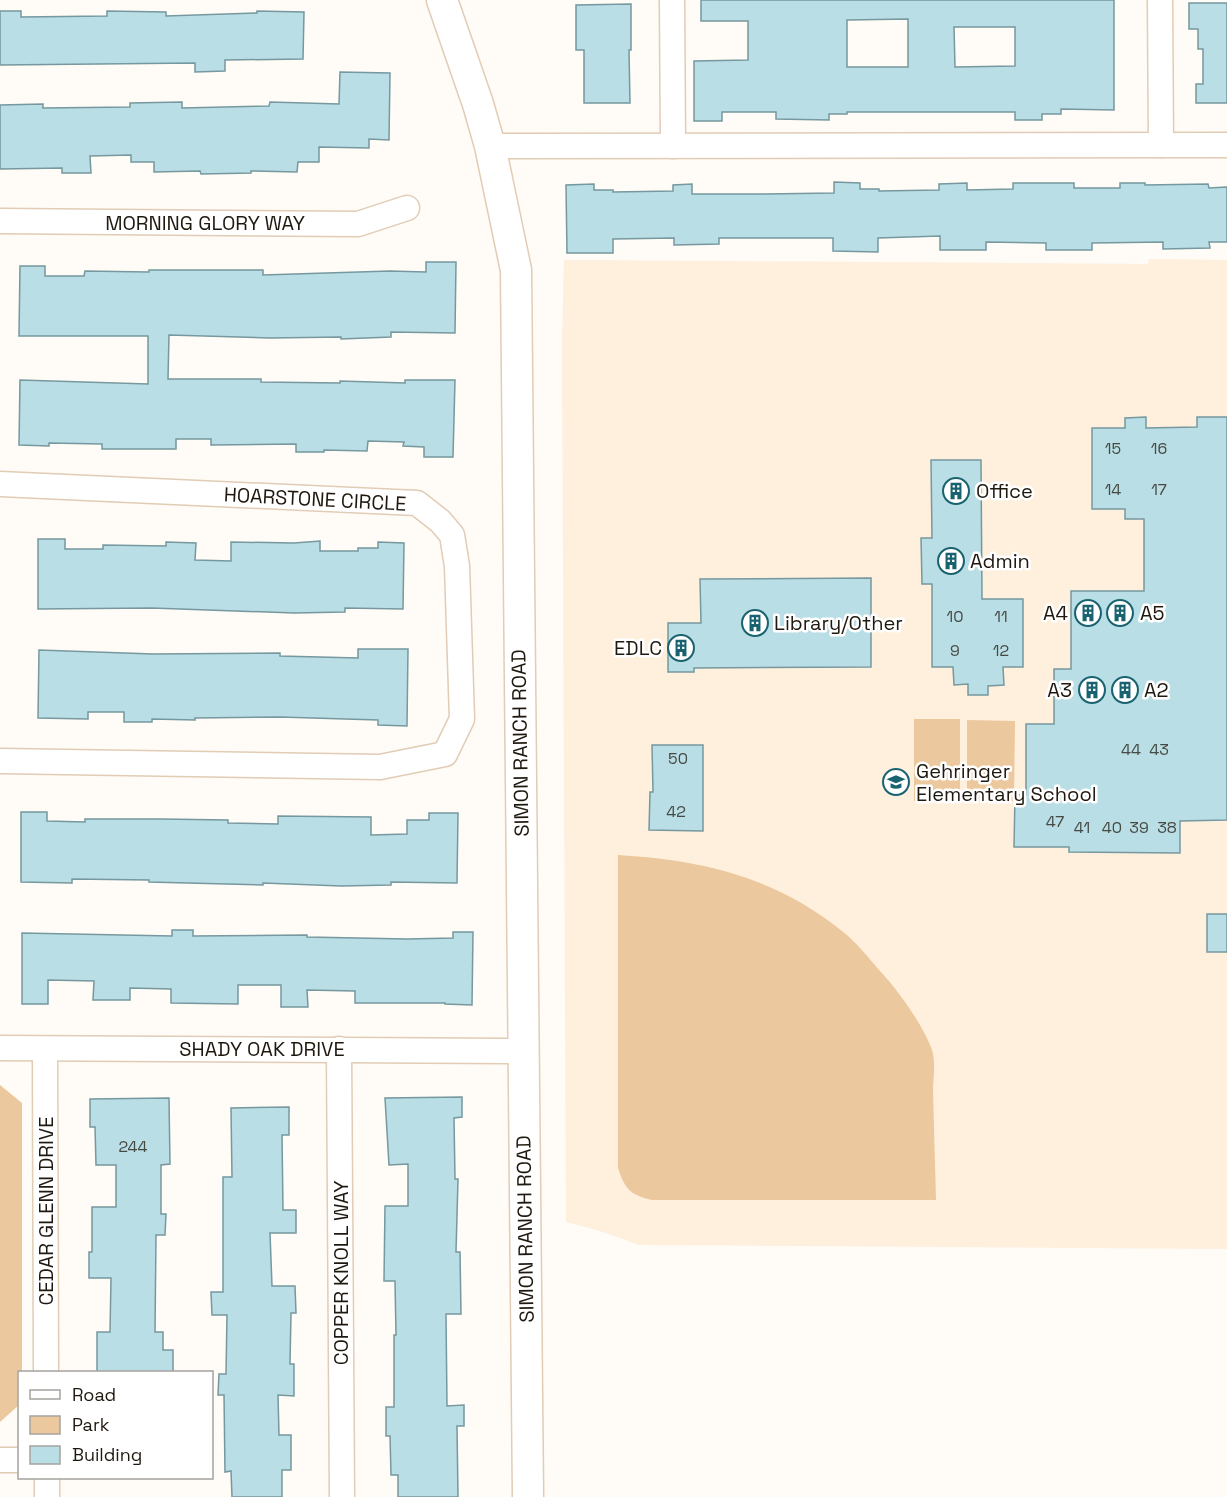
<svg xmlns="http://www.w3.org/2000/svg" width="1227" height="1497" font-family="'Space Grotesk',sans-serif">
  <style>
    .built { fill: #ffefdd }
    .green { fill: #ecc89e }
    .building { fill: #badee5; stroke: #76989e; stroke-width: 1.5; fill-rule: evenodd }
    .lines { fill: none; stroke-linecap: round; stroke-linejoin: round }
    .minor-casing { stroke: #e1ccb5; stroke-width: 27 }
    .tertiary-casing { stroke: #e1ccb5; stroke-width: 33 }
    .minor { stroke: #fff; stroke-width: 24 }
    .tertiary { stroke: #fff; stroke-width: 30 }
    .labels { text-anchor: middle; stroke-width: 5; stroke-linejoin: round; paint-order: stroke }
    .number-label { font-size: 16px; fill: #464a44 }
    .street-label { font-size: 20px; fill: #1f180f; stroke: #fff }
    .poi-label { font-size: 20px; fill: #1f180f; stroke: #fff; text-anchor: start }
  </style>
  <rect width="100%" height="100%" fill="#fffbf6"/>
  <polygon class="built" points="1149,259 1227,260 1227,1249 639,1245 597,1230 566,1222 562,342 564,260 1148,264"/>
  <g class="green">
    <rect x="914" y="719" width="46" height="82"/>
    <polygon points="967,720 1015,721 1014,801 967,801"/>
    <path d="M618 855C702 860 775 877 842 931 856 942 868 957 880 971 898 990 923 1025 932 1050 936 1062 933 1079 933 1091 934 1127 935 1164 936 1200H652C630 1195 625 1189 618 1168Z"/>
    <polygon points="0,1085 22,1103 22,1372 20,1372 19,1405 0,1422"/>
  </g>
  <g class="building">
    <path d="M701 0H1114V110L1061 109V114H1042V120H1015V112H847V114H829V120L776 119V112H722V121H694V61L748 60V21H701ZM908 19V67H847V20ZM954 27H1015V66L955 67Z"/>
    <polygon points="1189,3 1227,3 1227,103 1196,103 1196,84 1203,84 1203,49 1198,49 1198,29 1189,29"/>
    <polygon points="631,4 631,50 629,50 630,103 584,103 584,50 576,50 576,5"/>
    <polygon points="0,11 21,11 21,17 107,16 107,11 166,12 166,16 257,13 257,11 304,12 303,59 225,60 225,71 195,72 195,63 0,65"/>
    <polygon points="340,72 390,73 389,140 369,139 369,148 319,147 319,162 298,162 297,172 251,171 251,173 201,174 200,171 154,172 154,162 131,162 131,155 90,156 91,173 62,173 62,168 0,169 0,105 43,104 43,108 130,107 130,103 182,102 182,108 269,106 270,102 339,104"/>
    <polygon points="834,182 860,183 860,189 879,189 879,191 939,190 939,184 967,183 967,190 1013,189 1013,183 1074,183 1074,188 1120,188 1120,183 1145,183 1145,185 1208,184 1209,188 1227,187 1227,242 1209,242 1210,248 1163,249 1163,242 1092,243 1092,250 1046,250 1046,243 986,242 986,250 940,250 940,236 878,238 878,252 833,251 833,238 719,238 719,244 674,245 674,238 613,239 613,253 567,253 566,185 594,184 594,190 613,190 613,192 673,191 673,185 692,184 692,194 765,194 834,193"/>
    <polygon points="426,262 456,262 455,333 391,332 391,337 341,339 341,337 270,338 169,335 168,379 261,379 261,382 340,383 340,381 405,383 405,380 455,380 453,457 424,457 424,447 403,446 404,442 368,441 367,451 324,450 324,452 296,452 296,444 211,445 211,439 176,439 176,449 102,449 102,444 49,443 49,446 19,445 20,380 148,384 148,336 19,336 20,266 45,266 45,276 84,276 85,271 149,272 149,270 263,270 263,275 390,271 426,272"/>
    <polygon points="1146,417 1146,428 1197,427 1197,417 1227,417 1227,820 1180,821 1180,853 1069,852 1069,847 1014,847 1015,795 1026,795 1026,724 1054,724 1054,669 1071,669 1071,591 1144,591 1144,519 1125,519 1125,509 1092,509 1092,428 1125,428 1125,418"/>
    <polygon points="931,460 981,460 982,599 1023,599 1023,667 1003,667 1004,685 988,686 988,695 968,695 968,684 954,685 953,667 932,667 932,584 922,584 921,538 932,538"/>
    <polygon points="38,539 65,539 65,549 103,549 103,545 166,546 166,542 196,543 195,560 231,561 231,542 294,543 320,541 320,551 358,551 358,548 378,548 378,542 404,543 403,609 345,608 345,612 294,613 152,608 38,609"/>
    <polygon points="871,578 871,667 694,668 694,672 668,672 668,623 701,623 700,579"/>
    <polygon points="358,649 408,649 407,726 378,725 378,720 280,717 195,718 195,720 152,719 152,722 124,722 124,712 88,712 88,719 38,718 39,650 153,654 280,653 280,656 358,658"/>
    <polygon points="652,745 703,745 703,831 649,830 650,792 653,792"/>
    <polygon points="21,812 47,812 47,821 85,822 85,819 161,819 228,820 228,823 278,824 278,816 371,817 371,835 407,834 407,820 429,820 429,813 458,813 457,883 391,882 391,885 341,886 263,883 263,885 149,882 149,880 72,879 72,883 21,882"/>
    <rect x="1207" y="914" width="20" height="38"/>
    <polygon points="172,930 193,930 193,936 307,935 307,937 407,939 453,938 453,932 473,932 472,1005 445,1004 445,1003 355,1003 355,991 307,990 308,1007 281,1007 281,985 238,985 238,1004 171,1003 171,989 130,988 130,1000 93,1000 94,981 48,980 48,1004 22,1004 22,933 172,936"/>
    <polygon points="462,1097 462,1117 454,1118 455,1179 458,1179 456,1252 460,1252 461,1314 446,1314 447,1406 464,1405 464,1426 457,1426 458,1497 398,1497 398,1475 391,1475 390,1436 386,1436 386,1407 394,1407 394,1335 396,1335 395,1281 384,1281 385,1206 408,1206 408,1164 389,1165 385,1098"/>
    <polygon points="169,1098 170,1164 161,1165 161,1214 166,1214 165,1235 156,1235 155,1332 163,1332 163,1350 173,1350 173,1372 97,1372 97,1332 110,1332 111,1278 89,1278 89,1252 92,1252 92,1207 116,1207 116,1165 96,1165 95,1127 90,1127 90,1099"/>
    <polygon points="289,1107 289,1135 282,1135 283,1210 296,1210 296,1233 270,1233 272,1286 295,1286 296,1313 291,1313 290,1364 294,1364 294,1396 278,1395 279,1435 291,1435 291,1470 282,1470 282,1497 232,1497 231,1471 225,1472 224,1395 218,1395 219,1374 226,1374 227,1315 212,1315 211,1292 223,1292 223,1177 232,1177 231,1108"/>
  </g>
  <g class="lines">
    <defs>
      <g id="minor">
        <polyline points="672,0 673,146"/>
        <polyline points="1160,0 1161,145"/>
        <polyline points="490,146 1227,145"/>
        <polyline points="0,221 358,224 407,208"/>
        <polyline points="0,484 417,503 440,521 452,535 457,566 462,719 445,754 380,767 0,761"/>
        <polyline points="0,1048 523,1051"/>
        <polyline points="45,1049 46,1372"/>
        <polyline points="339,1049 342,1497"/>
        <polyline points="0,1460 20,1460"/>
        <polyline points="47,1478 47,1497"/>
      </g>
      <polyline id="tertiary" points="442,0 478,104 490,146 516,270 528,1497"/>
    </defs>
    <use href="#minor" class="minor-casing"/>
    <use href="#tertiary" class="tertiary-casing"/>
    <use href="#minor" class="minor"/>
    <use href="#tertiary" class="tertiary"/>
  </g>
  <defs>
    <symbol id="building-ring" viewBox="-11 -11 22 22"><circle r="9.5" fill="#fff" stroke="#18636f" stroke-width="1.5"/><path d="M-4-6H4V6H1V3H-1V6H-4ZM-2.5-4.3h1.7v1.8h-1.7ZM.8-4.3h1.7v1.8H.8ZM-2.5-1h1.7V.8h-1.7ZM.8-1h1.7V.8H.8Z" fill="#18636f"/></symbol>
    <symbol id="school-ring" viewBox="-11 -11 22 22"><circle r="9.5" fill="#fff" stroke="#18636f" stroke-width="1.5"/><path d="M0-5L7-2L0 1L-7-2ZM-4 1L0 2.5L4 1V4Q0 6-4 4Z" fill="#18636f"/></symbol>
  </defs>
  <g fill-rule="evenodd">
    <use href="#building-ring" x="941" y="476" width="30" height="30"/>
    <use href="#building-ring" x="936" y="546" width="30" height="30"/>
    <use href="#building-ring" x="1073" y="598" width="30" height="30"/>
    <use href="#building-ring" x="1105" y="598" width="30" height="30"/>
    <use href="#building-ring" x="740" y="608" width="30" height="30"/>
    <use href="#building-ring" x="666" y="633" width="30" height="30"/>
    <use href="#building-ring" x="1077" y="675" width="30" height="30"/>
    <use href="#building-ring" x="1110" y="675" width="30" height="30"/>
    <use href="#school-ring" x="881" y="767" width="30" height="30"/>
  </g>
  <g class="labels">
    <g class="number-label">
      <text x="1113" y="454">15</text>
      <text x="1159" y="454">16</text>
      <text x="1113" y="495">14</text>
      <text x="1159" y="495">17</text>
      <text x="955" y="622">10</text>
      <text x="1001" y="622">11</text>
      <text x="955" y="656">9</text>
      <text x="1001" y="656">12</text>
      <text x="1131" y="755">44</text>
      <text x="1159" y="755">43</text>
      <text x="678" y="764">50</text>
      <text x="676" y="817">42</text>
      <text x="1055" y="827">47</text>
      <text x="1082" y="833">41</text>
      <text x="1112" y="833">40</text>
      <text x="1139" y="833">39</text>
      <text x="1167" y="833">38</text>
      <text x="133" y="1152">244</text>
    </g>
    <g class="street-label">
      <text x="205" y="230">MORNING GLORY WAY</text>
      <text transform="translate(315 499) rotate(3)" y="7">HOARSTONE CIRCLE</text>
      <text transform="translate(520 743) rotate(-91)" y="7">SIMON RANCH ROAD</text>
      <text x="262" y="1056">SHADY OAK DRIVE</text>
      <text transform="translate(46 1211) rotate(-90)" y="7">CEDAR GLENN DRIVE</text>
      <text transform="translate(525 1229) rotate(-91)" y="7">SIMON RANCH ROAD</text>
      <text transform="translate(341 1273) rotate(-90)" y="7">COPPER KNOLL WAY</text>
    </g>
    <g class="poi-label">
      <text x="976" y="498">Office</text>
      <text x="970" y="568">Admin</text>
      <text x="1068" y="620" text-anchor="end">A4</text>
      <text x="1140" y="620">A5</text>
      <text x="774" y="630">Library/Other</text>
      <text x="662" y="655" text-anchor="end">EDLC</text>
      <text x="1072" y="697" text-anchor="end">A3</text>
      <text x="1144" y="697">A2</text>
      <text x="916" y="778">Gehringer<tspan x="916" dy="23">Elementary School</tspan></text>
    </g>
  </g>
  <rect x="18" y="1371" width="195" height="108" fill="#ffffff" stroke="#a5a39f" stroke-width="1.5"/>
  <rect x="30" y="1390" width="30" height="9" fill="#ffffff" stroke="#a5a39f" stroke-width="1.5"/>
  <text x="72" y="1401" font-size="18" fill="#1f180f">Road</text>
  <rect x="30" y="1416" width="30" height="18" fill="#ecc89e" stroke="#a5a39f" stroke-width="1.5"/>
  <text x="72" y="1431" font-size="18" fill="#1f180f">Park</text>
  <rect x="30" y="1446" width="30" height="18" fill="#badee5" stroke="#a5a39f" stroke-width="1.5"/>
  <text x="72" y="1461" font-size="18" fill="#1f180f">Building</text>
</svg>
